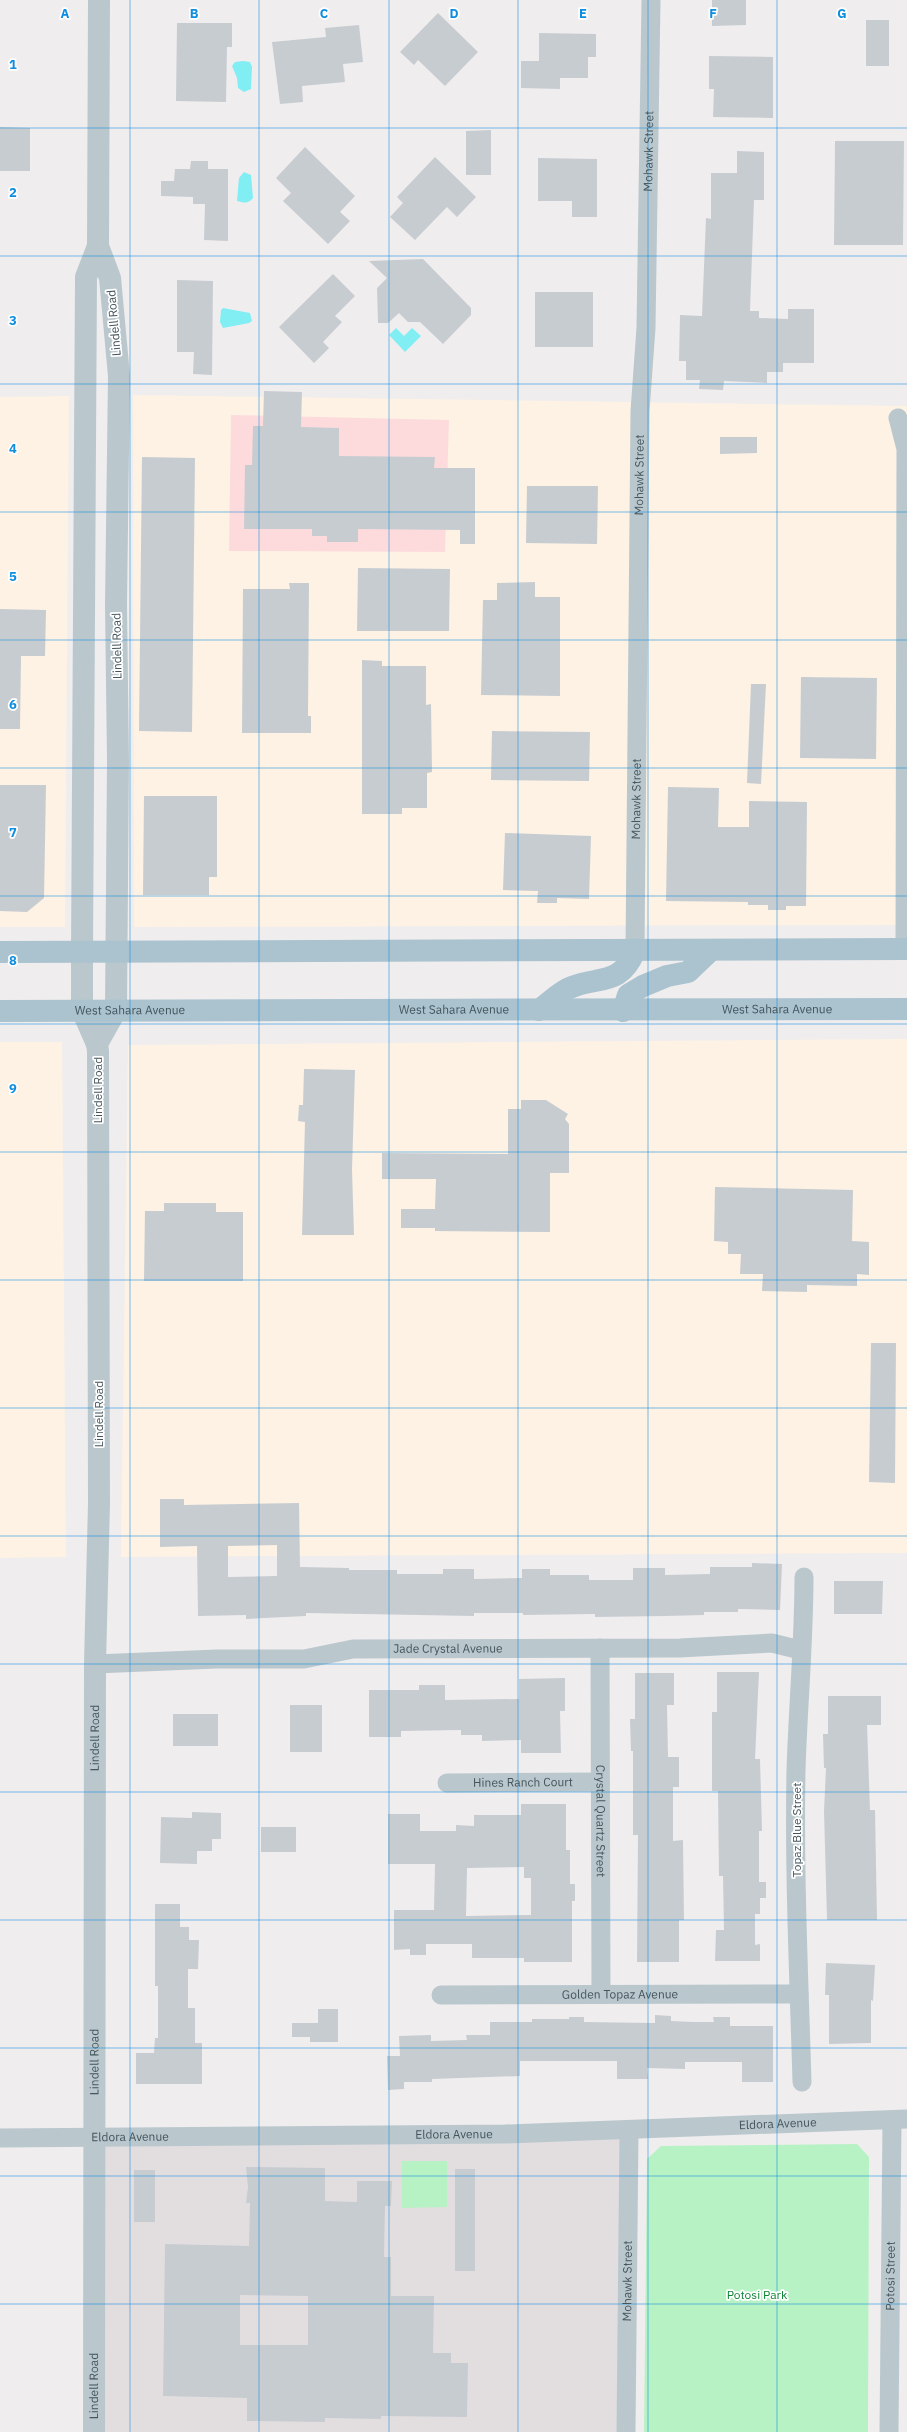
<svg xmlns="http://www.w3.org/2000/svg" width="907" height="2432" font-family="'IBM Plex Sans',sans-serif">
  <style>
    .commercial { fill: #fdf2e4 }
    .education { fill: #e2dee0 }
    .medical { fill: #fddbdd }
    .green { fill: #b7f2c4 }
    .water { fill: #80eef3 }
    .building { fill: #c7ccd1; fill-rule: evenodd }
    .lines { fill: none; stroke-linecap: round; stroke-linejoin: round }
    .minor { stroke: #bac8ce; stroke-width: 19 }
    .tertiary { stroke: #bac8ce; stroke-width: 22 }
    .primary { stroke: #aac3cf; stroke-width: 22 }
    .grid { fill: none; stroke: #0f8ddf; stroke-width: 1; stroke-opacity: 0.55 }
    .labels { text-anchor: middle; stroke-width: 3.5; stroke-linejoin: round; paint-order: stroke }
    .street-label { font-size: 12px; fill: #44555c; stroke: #fff }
    .park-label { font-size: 12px; fill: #0f8436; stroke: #fff }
    .grid-label { font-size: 13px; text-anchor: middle; font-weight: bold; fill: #0f8ddf; stroke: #fff; stroke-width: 3.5; stroke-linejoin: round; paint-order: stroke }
  </style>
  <rect width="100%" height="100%" fill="#f0edee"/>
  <g class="commercial">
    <polygon points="133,395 907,406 907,925 134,927"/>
    <polygon points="69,396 65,927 0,927 0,397"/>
    <polygon points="907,1039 907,1553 121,1557 128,1045"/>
    <polygon points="0,1042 62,1042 66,1557 0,1558"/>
  </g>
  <polygon class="education" points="629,2131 626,2432 94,2432 95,2138"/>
  <polygon class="medical" points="231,415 449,420 445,552 229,551"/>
  <g class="green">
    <polygon points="857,2144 869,2157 868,2432 644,2432 647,2159 661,2146"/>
    <polygon points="402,2161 447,2161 447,2207 402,2208"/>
  </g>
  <g class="water">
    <polygon points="243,61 250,62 252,67 251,89 244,92 238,88 237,78 232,66 235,62"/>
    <path d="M244 172 251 175 253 198C248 204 244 203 237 201L239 178Z"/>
    <polygon points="223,308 250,313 252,321 249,323 223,328 220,322 221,310"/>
    <polygon points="396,328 404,336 412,328 421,336 405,352 389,335"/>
  </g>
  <g class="building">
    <polygon points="712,0 746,0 746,25 712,26"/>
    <polygon points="438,13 478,52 445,86 418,60 414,65 400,52"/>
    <rect x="866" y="20" width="23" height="46"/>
    <polygon points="177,23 232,23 232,47 227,47 226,102 176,101"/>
    <polygon points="359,25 363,62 343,64 345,82 302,86 303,102 280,104 272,42 326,37 325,28"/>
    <polygon points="539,33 596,34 596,57 588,57 588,78 560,78 560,89 521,88 521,61 539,61"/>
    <polygon points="709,56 773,57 773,118 713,117 714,89 709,89"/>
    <polygon points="0,127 30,128 30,171 0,171"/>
    <polygon points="491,130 491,175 466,175 466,131"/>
    <polygon points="835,141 904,141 903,245 834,245"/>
    <polygon points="305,147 355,196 340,212 350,221 328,244 283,201 291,193 276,178"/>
    <polygon points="737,151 764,152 764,200 754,200 750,311 759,311 759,318 788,319 788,309 814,309 814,363 783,363 783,372 767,372 767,383 724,381 723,390 699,389 700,380 686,380 686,361 679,361 680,315 702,316 706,218 711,219 711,173 737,173"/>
    <polygon points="435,157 476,197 457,217 447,207 415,240 390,217 403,203 397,197"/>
    <polygon points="538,158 597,159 597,217 572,217 572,201 538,201"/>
    <polygon points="191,161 208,161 208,169 228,169 228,241 204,240 205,204 193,204 193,197 161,196 161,181 174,181 175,169 190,169"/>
    <polygon points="423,259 471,308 471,315 443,344 420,322 408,322 399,313 388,323 378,323 377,288 387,278 369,261"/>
    <polygon points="333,274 355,296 335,316 342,322 323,342 329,348 314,363 279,327"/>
    <polygon points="177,280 213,281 212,375 193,374 194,352 177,352"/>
    <rect x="535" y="292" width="58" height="55"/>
    <polygon points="264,391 302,392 301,427 339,428 339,456 435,457 434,468 475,468 475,544 460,544 460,530 358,529 358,542 327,542 327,536 312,536 312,529 244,529 245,465 252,465 253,426 263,426"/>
    <polygon points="720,437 757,437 757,453 720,454"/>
    <polygon points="142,457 195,458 192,732 139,731"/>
    <polygon points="527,486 598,486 597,544 526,543"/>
    <polygon points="358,568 450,569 449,631 357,631"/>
    <polygon points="535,582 535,597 560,597 560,696 481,695 483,600 497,600 497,583"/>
    <polygon points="289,583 309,583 308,716 311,716 311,733 242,733 243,589 290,589"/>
    <polygon points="0,609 46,610 45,656 21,656 20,729 0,729"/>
    <polygon points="362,660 382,661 382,666 426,666 426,705 431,704 432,772 427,773 427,808 402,808 402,814 362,814"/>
    <polygon points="801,677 877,678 876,759 800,758"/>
    <polygon points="751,684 766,684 761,784 747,783"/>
    <polygon points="492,731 590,732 589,781 491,780"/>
    <polygon points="0,785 46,785 44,898 27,912 0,911"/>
    <polygon points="668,787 719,788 718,827 749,827 749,801 807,802 806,906 786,906 786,910 768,910 768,905 748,905 748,902 666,901"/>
    <polygon points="144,796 217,796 217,877 209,877 209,895 143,895"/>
    <polygon points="505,833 591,836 589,899 557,898 557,903 537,903 538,891 503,890"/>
    <polygon points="304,1069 355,1070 352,1170 354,1235 302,1235 305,1122 298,1121 299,1105 303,1105"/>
    <polygon points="521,1100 546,1100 568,1114 565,1119 569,1124 569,1173 550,1173 550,1232 435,1231 435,1228 401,1228 401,1209 435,1209 436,1179 382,1179 382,1153 508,1154 508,1109 521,1109"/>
    <polygon points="715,1187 853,1190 852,1241 869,1242 869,1275 857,1274 857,1286 807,1285 807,1292 762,1291 763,1274 740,1274 741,1254 728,1254 728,1242 714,1241"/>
    <polygon points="164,1203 216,1203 216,1212 243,1212 243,1281 144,1281 145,1211 164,1211"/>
    <polygon points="871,1343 896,1343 895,1483 869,1482"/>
    <path d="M160 1499H184V1505L299 1503 300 1567 349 1568V1570H397V1574H443V1569H474V1579L522 1578V1569H550V1575H589V1580H633V1568H665V1575L710 1574V1567H752V1563L782 1564 780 1610 738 1609V1612H704V1615L665 1616 595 1617V1614L523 1615V1613H474V1616L306 1613V1616L246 1619V1615L198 1616 197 1546 160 1547ZM277 1545V1576L228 1577V1546Z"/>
    <polygon points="834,1581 883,1581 882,1614 834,1614"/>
    <polygon points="717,1672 759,1672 755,1759 760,1759 762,1831 759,1831 759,1882 766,1882 766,1898 760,1898 760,1914 755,1914 755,1945 760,1944 760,1961 715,1961 716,1930 724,1930 723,1876 719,1876 718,1791 712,1791 712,1712 717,1712"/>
    <polygon points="635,1673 674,1673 674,1705 667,1705 668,1757 679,1757 679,1787 673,1787 673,1841 683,1840 684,1920 679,1920 679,1962 637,1962 638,1835 633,1835 633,1751 631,1751 630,1719 635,1719"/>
    <polygon points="565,1678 565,1711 560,1711 561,1753 521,1753 521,1740 482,1741 482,1735 461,1735 461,1730 401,1731 401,1737 369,1737 369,1690 419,1690 419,1685 445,1685 445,1700 519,1699 519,1679"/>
    <polygon points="828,1696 881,1696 881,1725 867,1725 870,1810 875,1810 877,1920 827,1920 824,1811 826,1768 824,1768 823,1734 828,1734"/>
    <rect x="290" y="1705" width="32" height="47"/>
    <rect x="173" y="1714" width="45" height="32"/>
    <path d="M521 1804H566V1850H570V1884H575V1901H572V1962H524V1958H472V1944H426V1955H410V1949L394 1950V1910H434L435 1864H388V1814H420V1831H456V1825L474 1826V1815H521ZM524 1867V1878H531V1915L466 1916 467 1868Z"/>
    <polygon points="192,1812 221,1813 221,1839 212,1839 212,1851 197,1851 197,1864 160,1863 161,1817 192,1818"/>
    <rect x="261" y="1827" width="35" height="25"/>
    <polygon points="155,1904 180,1904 180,1927 189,1927 189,1940 199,1940 198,1969 188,1969 188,2008 195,2008 195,2043 202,2043 202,2084 136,2084 136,2053 154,2053 155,2038 158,2038 158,1986 155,1986"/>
    <polygon points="826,1963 875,1965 873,2001 871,2000 871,2043 829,2044 829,1995 825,1995"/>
    <polygon points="318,2009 338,2009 338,2042 310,2042 310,2037 292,2037 292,2023 318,2023"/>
    <polygon points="655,2015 671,2016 671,2021 693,2022 714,2022 713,2017 730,2017 730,2026 773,2026 773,2082 742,2082 742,2062 685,2062 685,2069 647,2068 648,2079 617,2079 617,2061 520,2061 520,2076 432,2079 432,2082 404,2082 404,2089 388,2090 387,2056 400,2056 399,2036 431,2035 431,2041 467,2040 466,2035 490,2035 490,2022 532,2022 532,2019 569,2019 569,2017 584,2017 584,2022 655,2023"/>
    <path d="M246 2167 325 2168V2201L357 2202V2181H392L391 2206H385L384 2257H391V2296H434L433 2353H451V2363H468L467 2417 381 2416V2419L325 2418V2422L247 2421V2398L163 2396 165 2244 249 2246 250 2203H246L248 2187ZM240 2295 308 2296V2345H240Z"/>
    <rect x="455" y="2169" width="20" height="102"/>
    <rect x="134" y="2170" width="21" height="52"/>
  </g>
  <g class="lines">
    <g class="minor">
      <polyline points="898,418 906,449 905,949"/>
      <path id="s1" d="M635 950 640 411 646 328 651 0"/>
      <path id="s2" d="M600 1648 601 1994"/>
      <path id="s3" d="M95 1664 217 1659H304L353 1649 680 1648 772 1643 800 1650"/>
      <path id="s4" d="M447 1783 600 1782"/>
      <path id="s5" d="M441 1995 799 1994"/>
      <path d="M802 2082C799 1979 794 1874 796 1770 798 1706 804 1641 804 1577"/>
      <path id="s6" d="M0 2138 505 2134 907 2119"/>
      <path id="s7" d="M626 2432 629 2131"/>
      <path id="s8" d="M889 2432 892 2120"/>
    </g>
    <g class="tertiary">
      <polyline points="97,1044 116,1010 118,761 116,605 119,376 110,278 98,246"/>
      <path id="s9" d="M94 2432 95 1664 99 1503 98 1051 97 1044 82 1010V952L86 277 98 246 99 0"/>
    </g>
    <g class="primary">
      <polyline points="0,952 907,949"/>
      <path d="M539 1010C549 1003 560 991 572 987 600 976 621 986 635 950"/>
      <path id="s10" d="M0 1011C302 1009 605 1010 907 1009"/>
      <polyline points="623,1011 628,995 643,986 667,976 688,972 711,950"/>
    </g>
  </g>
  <path class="grid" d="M130 0V2432M259 0V2432M389 0V2432M518 0V2432M648 0V2432M777 0V2432M0 128H907M0 256H907M0 384H907M0 512H907M0 640H907M0 768H907M0 896H907M0 1024H907M0 1152H907M0 1280H907M0 1408H907M0 1536H907M0 1664H907M0 1792H907M0 1920H907M0 2048H907M0 2176H907M0 2304H907"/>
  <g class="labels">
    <g class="street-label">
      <text dy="4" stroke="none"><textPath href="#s1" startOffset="799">Mohawk Street</textPath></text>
      <text transform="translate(114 323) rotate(-95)" y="4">Lindell Road</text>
      <text dy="4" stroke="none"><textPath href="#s1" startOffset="475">Mohawk Street</textPath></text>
      <text transform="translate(117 646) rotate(-91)" y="4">Lindell Road</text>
      <text dy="4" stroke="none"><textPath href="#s1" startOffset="151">Mohawk Street</textPath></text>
      <text dy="4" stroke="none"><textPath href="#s10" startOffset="454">West Sahara Avenue</textPath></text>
      <text dy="4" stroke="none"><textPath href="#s10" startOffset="130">West Sahara Avenue</textPath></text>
      <text dy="4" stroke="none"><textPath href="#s10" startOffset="777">West Sahara Avenue</textPath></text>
      <text transform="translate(98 1090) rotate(-90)" y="4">Lindell Road</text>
      <text transform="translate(99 1414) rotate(-90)" y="4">Lindell Road</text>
      <text dy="4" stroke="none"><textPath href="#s3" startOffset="354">Jade Crystal Avenue</textPath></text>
      <text dy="4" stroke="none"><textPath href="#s9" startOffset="694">Lindell Road</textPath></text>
      <text dy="4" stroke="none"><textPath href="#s4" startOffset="76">Hines Ranch Court</textPath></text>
      <text dy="4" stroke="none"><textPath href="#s2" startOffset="173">Crystal Quartz Street</textPath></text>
      <text transform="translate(797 1830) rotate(-90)" y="4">Topaz Blue Street</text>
      <text dy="4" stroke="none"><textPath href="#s5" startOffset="179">Golden Topaz Avenue</textPath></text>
      <text dy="4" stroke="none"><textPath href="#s9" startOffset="370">Lindell Road</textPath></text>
      <text dy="4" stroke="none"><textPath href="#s6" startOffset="778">Eldora Avenue</textPath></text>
      <text dy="4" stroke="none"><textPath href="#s6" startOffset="454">Eldora Avenue</textPath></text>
      <text dy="4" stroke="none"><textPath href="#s6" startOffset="130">Eldora Avenue</textPath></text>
      <text dy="4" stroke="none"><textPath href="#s8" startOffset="156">Potosi Street</textPath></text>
      <text dy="4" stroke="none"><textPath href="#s7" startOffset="151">Mohawk Street</textPath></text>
      <text dy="4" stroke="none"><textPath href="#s9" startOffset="46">Lindell Road</textPath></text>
    </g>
    <g class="park-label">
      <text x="757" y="2299">Potosi Park</text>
    </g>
  </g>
  <g class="grid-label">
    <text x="65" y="18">A</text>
    <text x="194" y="18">B</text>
    <text x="324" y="18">C</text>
    <text x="454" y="18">D</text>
    <text x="583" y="18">E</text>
    <text x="713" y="18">F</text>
    <text x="842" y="18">G</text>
    <text x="13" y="69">1</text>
    <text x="13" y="197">2</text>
    <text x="13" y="325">3</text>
    <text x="13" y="453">4</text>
    <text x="13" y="581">5</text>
    <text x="13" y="709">6</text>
    <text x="13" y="837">7</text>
    <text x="13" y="965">8</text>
    <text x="13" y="1093">9</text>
  </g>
</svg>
